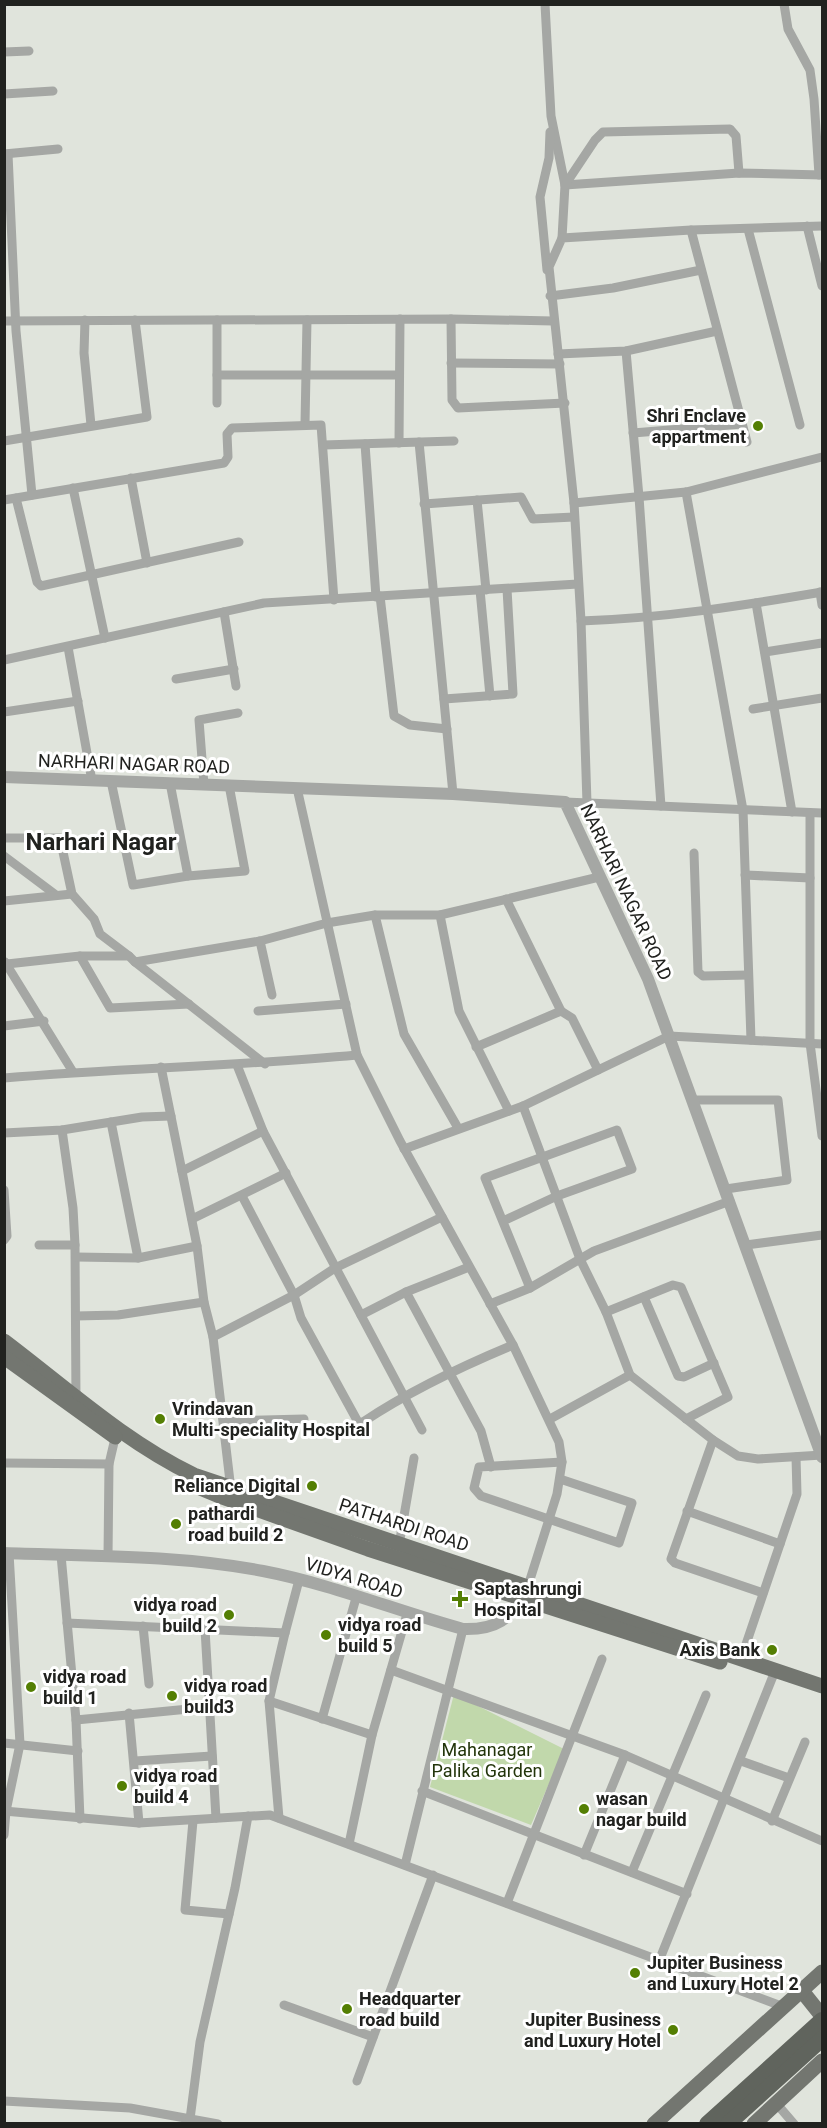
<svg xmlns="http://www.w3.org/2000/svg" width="827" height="2128" font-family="Roboto,sans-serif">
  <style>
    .green { fill: #c1d8ab }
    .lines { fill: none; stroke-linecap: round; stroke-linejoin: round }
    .minor { stroke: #a5a7a4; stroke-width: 9 }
    .tertiary { stroke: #a5a7a4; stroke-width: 12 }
    .primary { stroke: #737670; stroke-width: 15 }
    .motorway { stroke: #60645d; stroke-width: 16 }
    .poi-dot { fill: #547f03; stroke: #fff; stroke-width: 2 }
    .labels { text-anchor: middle; stroke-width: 6; stroke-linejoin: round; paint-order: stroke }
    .poi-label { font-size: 18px; font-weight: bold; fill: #21221f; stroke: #fff; text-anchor: start }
    .street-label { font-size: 18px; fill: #21221f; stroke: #fff }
    .park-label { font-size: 18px; fill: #23350b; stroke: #fff }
    .district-label { font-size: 24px; font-weight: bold; fill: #21221f; stroke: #fff }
  </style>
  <rect width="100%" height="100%" fill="#e0e4dc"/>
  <polygon class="green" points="454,1694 564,1749 531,1825 430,1787"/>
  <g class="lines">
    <g class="minor">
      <polyline points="545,4 551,116 565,185 562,238"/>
      <polyline points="784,4 788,29 810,70 814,99 819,175"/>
      <polyline points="4,52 29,51"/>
      <polyline points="4,94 53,91"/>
      <polyline points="4,154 58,149"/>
      <polyline points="8,154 16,331 32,495"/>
      <polyline points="565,185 739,173 822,175"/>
      <polyline points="565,185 595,140 603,132 730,129 736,136 739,173"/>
      <polyline points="807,226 822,286"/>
      <polyline points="748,229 800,425"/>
      <polyline points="691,230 747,442"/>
      <polyline points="547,270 540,197 549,158 550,132"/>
      <polyline points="550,296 613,288 701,270"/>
      <polyline points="451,319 452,400 458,408 565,403"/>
      <polyline points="85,320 84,353 91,425"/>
      <polyline points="217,320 217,403"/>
      <polyline points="4,321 451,319 553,321"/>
      <polyline points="626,351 639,497 661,806"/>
      <polyline points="558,354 626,351 717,331"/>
      <polyline points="451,363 560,364"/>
      <polyline points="217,375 399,375"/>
      <polyline points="305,424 307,320"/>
      <polyline points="633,433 742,424"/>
      <polyline points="4,441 147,417 135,320"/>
      <polyline points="419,442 453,794"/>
      <polyline points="399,443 400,319"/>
      <polyline points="365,444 376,597"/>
      <polyline points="323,445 454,441"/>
      <polyline points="131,478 147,563"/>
      <polyline points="73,488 105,638"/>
      <polyline points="686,492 743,810 751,1040"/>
      <polyline points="16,498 37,582 41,586 239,542"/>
      <polyline points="4,500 224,463 228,457 227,434 232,428 321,425 334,600"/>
      <polyline points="477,500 486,590"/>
      <polyline points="574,503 686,492 822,457"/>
      <polyline points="424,504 521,497 533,519 574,517"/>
      <polyline points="480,590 490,696"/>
      <polyline points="820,592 822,605"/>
      <polyline points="380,596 394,716 410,725 447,729"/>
      <polyline points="756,603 792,812"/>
      <polyline points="224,612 236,686"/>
      <path d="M581 621C665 618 740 606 822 592"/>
      <polyline points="68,647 92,781"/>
      <polyline points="765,652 822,643"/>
      <polyline points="4,660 264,603 578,584"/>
      <polyline points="176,679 234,669"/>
      <polyline points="444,699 513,694 507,589"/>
      <polyline points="753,709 822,698"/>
      <polyline points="4,712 78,701"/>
      <polyline points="111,781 133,885 188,876 245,871 229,785"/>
      <polyline points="170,783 188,876"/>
      <polyline points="204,785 199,720 238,713"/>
      <polyline points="297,788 357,1055 400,1141 513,1345 559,1442 562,1462 557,1494 528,1586"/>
      <polyline points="565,802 822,813"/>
      <polyline points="587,803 581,621 574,503 549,267 562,238 691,230 822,226"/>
      <polyline points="810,813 810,1043 822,1136"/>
      <polyline points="4,838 60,838 72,894 94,919 100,934 129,956"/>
      <polyline points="694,853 698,972 703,976 748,975"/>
      <polyline points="4,856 56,895"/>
      <polyline points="745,875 810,878"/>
      <polyline points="4,901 72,894"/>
      <polyline points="375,915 404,1034 458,1128"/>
      <polyline points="440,915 459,1011 509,1111"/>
      <polyline points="260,941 272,995"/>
      <polyline points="80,956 110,1008 189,1004"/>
      <polyline points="5,962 73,1072"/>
      <polyline points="135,962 265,1064"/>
      <polyline points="7,964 80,956 129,956 135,962 260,941 327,923 375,915 440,915 599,877"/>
      <polyline points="258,1011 346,1004"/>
      <polyline points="561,1011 572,1018 598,1070"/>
      <polyline points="4,1026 44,1021"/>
      <polyline points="476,1047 561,1011 506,899"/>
      <polyline points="237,1065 263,1131 422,1430"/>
      <polyline points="161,1067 197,1246 204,1302 213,1337 231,1490"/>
      <path d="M4 1078C122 1068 240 1066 357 1055"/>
      <polyline points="693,1100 778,1100 787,1180 726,1189"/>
      <polyline points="523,1106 580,1259 606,1312 630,1375 713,1440 738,1456 758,1459 822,1455"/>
      <polyline points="111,1122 138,1258"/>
      <polyline points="62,1130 73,1208 75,1245 76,1400"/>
      <polyline points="4,1133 62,1130 142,1117 171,1116"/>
      <polyline points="404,1149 523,1106 669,1036 822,1044"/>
      <polyline points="182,1171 263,1131"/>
      <polyline points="4,1190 7,1236 4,1240"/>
      <path d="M242 1196 294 1295 301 1318 358 1422H363C411 1390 460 1367 513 1345"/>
      <polyline points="192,1219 286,1173"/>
      <polyline points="503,1221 557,1196 632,1169 617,1130 485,1178 530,1288"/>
      <polyline points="39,1245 75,1245"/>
      <polyline points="746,1245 822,1235"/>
      <polyline points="76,1257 138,1258 197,1246"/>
      <polyline points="406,1292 481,1431 491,1467"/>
      <polyline points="644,1297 678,1376 684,1377 714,1363"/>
      <polyline points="490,1304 530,1288 594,1251 730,1201"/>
      <polyline points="606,1312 673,1285 681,1287 728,1397 686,1419"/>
      <polyline points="361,1315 406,1292 469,1267"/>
      <polyline points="76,1316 118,1315 204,1302"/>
      <polyline points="213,1337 294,1295 335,1268 442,1217"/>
      <polyline points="550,1419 630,1375"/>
      <polyline points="224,1421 304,1419"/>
      <polyline points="713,1440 671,1559 675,1563 763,1593"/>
      <polyline points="4,1463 109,1464"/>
      <polyline points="560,1479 632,1503 619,1543 481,1496 474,1488 479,1467 562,1462"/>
      <polyline points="687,1511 780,1544"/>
      <polyline points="399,1545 414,1458"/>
      <polyline points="61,1555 76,1720 80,1819"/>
      <polyline points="108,1557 109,1464 116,1434"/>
      <polyline points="67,1623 285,1633 299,1580"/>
      <polyline points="143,1626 149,1684"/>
      <polyline points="205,1629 216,1818"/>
      <polyline points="741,1659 797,1494 796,1457"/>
      <polyline points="391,1670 625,1755 822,1841"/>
      <polyline points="269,1701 372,1735"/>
      <polyline points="129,1713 139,1823"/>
      <polyline points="322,1719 356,1598"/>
      <polyline points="76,1720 209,1707"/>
      <polyline points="4,1743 78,1751"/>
      <polyline points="135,1761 212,1756"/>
      <polyline points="741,1761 789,1778"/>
      <polyline points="422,1791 687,1894"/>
      <polyline points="4,1811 139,1823 270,1815 784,2007"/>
      <polyline points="279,1818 269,1701 285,1633"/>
      <polyline points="193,1821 185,1910 229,1914"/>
      <polyline points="772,1821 805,1742"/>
      <polyline points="4,1835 6,1811 20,1744 9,1553"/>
      <polyline points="349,1844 372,1735 407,1614"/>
      <polyline points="584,1855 625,1755"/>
      <polyline points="405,1865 463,1629"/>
      <polyline points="632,1872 706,1695"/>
      <polyline points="507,1903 602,1659"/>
      <polyline points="659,1961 775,1671"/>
      <polyline points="284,2005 373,2037"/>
      <polyline points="357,2081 433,1875"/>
      <polyline points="4,2101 130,2108 218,2124"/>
      <polyline points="776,2103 794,2124"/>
      <polyline points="190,2119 200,2042 235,1888 248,1816"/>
    </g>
    <g class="tertiary">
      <polyline points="4,777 453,794 565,802 648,979 822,1457"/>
      <path d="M4 1553C90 1556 179 1555 263 1571 331 1584 397 1611 463 1629 496 1630 510 1620 525 1591"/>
    </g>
    <g class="primary">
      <path d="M4 1341C65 1387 125 1442 194 1475L822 1686"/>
      <polyline points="4,1357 115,1437"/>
      <polyline points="186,1482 222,1497 368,1549 720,1662"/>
      <polyline points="802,1991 822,2016"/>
      <polyline points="654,2124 822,1972"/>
      <polyline points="754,2124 822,2061"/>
    </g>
    <g class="motorway">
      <polyline points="707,2124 822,2020"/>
      <polyline points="728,2124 822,2039"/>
    </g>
  </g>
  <g class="poi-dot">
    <circle cx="758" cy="426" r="6"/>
    <circle cx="160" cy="1419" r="6"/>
    <circle cx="312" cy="1486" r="6"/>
    <circle cx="176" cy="1524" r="6"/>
    <path d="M457 1590h6v6h6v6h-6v6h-6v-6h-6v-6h6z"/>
    <circle cx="229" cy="1615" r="6"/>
    <circle cx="326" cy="1635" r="6"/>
    <circle cx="772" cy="1650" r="6"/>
    <circle cx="31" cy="1687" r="6"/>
    <circle cx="172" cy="1696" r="6"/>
    <circle cx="122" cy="1786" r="6"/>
    <circle cx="584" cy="1809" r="6"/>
    <circle cx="635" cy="1973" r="6"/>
    <circle cx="347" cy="2009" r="6"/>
    <circle cx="673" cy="2030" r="6"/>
  </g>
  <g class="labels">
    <g class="poi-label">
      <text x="746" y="422" text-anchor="end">Shri Enclave<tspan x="746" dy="21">appartment</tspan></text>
      <text x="172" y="1415">Vrindavan<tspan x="172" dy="21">Multi-speciality Hospital</tspan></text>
      <text x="300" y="1492" text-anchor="end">Reliance Digital</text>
      <text x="188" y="1520">pathardi<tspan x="188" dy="21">road build 2</tspan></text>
      <text x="474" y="1595">Saptashrungi<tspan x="474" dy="21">Hospital</tspan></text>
      <text x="217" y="1611" text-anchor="end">vidya road<tspan x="217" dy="21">build 2</tspan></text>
      <text x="338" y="1631">vidya road<tspan x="338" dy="21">build 5</tspan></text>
      <text x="760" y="1656" text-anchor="end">Axis Bank</text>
      <text x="43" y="1683">vidya road<tspan x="43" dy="21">build 1</tspan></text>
      <text x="184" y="1692">vidya road<tspan x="184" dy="21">build3</tspan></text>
      <text x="134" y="1782">vidya road<tspan x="134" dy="21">build 4</tspan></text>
      <text x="596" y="1805">wasan<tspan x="596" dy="21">nagar build</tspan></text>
      <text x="647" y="1969">Jupiter Business<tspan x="647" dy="21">and Luxury Hotel 2</tspan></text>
      <text x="359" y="2005">Headquarter<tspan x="359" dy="21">road build</tspan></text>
      <text x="661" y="2026" text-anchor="end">Jupiter Business<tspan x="661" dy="21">and Luxury Hotel</tspan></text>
    </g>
    <g class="street-label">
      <text transform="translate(134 764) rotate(2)" y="6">NARHARI NAGAR ROAD</text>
      <text transform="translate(626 892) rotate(65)" y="6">NARHARI NAGAR ROAD</text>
      <text transform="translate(404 1525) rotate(18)" y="6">PATHARDI ROAD</text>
      <text transform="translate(354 1578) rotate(17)" y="6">VIDYA ROAD</text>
    </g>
    <g class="park-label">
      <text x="487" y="1756">Mahanagar<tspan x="487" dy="21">Palika Garden</tspan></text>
    </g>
    <g class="district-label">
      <text x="101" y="850">Narhari Nagar</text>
    </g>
  </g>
  <rect width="827" height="2128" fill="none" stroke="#21221f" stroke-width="12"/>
</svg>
